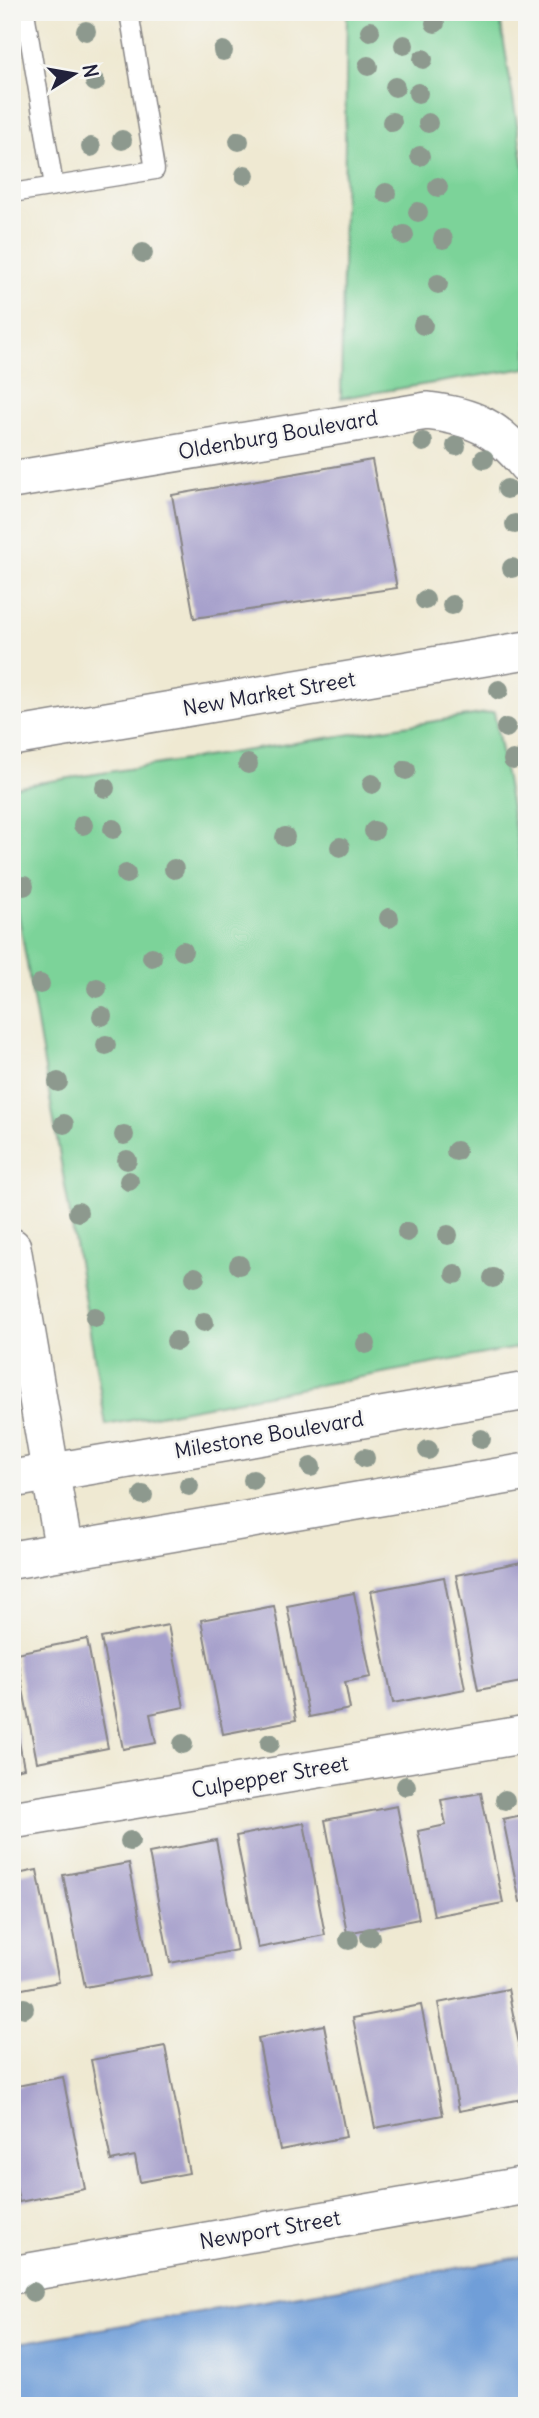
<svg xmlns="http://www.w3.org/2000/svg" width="539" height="2418" font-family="Delius,sans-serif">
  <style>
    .green { fill: #7bd399; stroke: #4e7a6a; stroke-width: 2 }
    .water { fill: #6f9ed8; stroke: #48608a; stroke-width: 2 }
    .building { fill: #a7a1cc }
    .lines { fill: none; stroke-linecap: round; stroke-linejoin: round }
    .service-casing { stroke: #888686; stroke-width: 21 }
    .minor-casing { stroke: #888686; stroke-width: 40 }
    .service { stroke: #fff; stroke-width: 18 }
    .minor { stroke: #fff; stroke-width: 37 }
    .tree { fill: #8d998e }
    .labels { text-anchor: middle; stroke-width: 5; stroke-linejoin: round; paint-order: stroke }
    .street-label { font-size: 21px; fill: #22223b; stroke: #f6f6f2 }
  </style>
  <rect width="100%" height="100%" fill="#f6f6f2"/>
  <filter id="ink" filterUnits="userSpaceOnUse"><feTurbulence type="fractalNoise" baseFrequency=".0143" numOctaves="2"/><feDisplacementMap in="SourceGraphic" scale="14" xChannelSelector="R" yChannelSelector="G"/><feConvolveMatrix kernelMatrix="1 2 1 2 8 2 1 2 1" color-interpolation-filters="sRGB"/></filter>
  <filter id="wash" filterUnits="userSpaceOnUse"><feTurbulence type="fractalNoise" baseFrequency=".00686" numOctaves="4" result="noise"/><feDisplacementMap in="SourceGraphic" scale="28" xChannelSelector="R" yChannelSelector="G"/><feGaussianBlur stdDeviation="1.57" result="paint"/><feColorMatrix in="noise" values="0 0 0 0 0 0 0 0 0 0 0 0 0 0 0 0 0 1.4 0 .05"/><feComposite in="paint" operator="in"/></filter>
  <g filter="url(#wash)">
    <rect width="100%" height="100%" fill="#efe9d2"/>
    <g class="green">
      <polygon points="347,12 499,12 527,185 527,368 341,398"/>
      <polygon points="494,712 527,897 527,1346 106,1425 12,877 12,787"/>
    </g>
    <polygon class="water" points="527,2256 527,2406 12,2406 12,2344"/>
    <g id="blocks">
      <g class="building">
        <polygon points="519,12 527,12 527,48 525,48"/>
        <polygon points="372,460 397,588 194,618 172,495"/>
        <polygon points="527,1561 527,1681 478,1690 456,1575"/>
        <polygon points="444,1577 465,1689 393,1703 371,1591"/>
        <polygon points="354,1593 371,1677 345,1682 350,1709 309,1717 287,1606"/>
        <polygon points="274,1606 296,1720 223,1734 201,1620"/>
        <polygon points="168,1625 184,1707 150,1714 156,1743 123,1749 101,1638"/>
        <polygon points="87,1639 108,1748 37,1762 16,1653"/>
        <polygon points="14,1715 24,1768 12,1771 12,1716"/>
        <polygon points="481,1793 503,1903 434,1916 418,1831 446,1825 441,1800"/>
        <polygon points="397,1806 419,1919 347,1933 325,1820"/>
        <polygon points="527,1814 527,1901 520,1902 503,1819"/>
        <polygon points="304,1823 325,1935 258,1948 236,1836"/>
        <polygon points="216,1840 237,1950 170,1963 149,1853"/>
        <polygon points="129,1863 151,1975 85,1987 63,1875"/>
        <polygon points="37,1870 59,1982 12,1991 12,1875"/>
        <polygon points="508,1989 527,2084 527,2098 459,2111 438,2003"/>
        <polygon points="421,2005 443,2115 375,2128 353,2018"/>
        <polygon points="324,2025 346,2137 280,2150 258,2038"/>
        <polygon points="165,2046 189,2173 140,2182 135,2156 111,2161 91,2060"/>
        <polygon points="63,2077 85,2189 19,2202 12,2165 12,2087"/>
      </g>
    </g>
  </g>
  <g filter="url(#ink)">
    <use href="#blocks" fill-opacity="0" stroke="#888686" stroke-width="2"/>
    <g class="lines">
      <defs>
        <g id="service">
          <polyline points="25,12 54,186"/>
          <polyline points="12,193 155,170 129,12"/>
        </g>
        <g id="minor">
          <path d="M12 480 427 411C473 416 498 428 527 465"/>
          <polyline points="12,737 527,650"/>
          <polyline points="12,1247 64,1551"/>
          <polyline points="12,1479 527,1391"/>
          <polyline points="12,1560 527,1472"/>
          <polyline points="12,1820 527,1734"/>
          <polyline points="12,2275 527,2185"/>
        </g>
      </defs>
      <use href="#service" class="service-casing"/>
      <use href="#minor" class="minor-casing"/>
      <use href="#service" class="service"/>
      <use href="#minor" class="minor"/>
    </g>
    <g class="tree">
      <circle cx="435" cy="23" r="10"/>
      <circle cx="86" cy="31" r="10"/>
      <circle cx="370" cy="31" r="10"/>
      <circle cx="404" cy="45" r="10"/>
      <circle cx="223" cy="51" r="10"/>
      <circle cx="423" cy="59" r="10"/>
      <circle cx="368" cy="66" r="10"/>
      <circle cx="95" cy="82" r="10"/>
      <circle cx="395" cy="87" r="10"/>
      <circle cx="418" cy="93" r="10"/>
      <circle cx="392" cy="122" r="10"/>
      <circle cx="428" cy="123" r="10"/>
      <circle cx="122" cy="140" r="10"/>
      <circle cx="239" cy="141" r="10"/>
      <circle cx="91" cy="147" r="10"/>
      <circle cx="420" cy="156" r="10"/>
      <circle cx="245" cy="175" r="10"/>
      <circle cx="438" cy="187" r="10"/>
      <circle cx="386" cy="193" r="10"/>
      <circle cx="418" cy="212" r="10"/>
      <circle cx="404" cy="235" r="10"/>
      <circle cx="443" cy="239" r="10"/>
      <circle cx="143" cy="253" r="10"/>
      <circle cx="438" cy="284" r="10"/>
      <circle cx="423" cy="325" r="10"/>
      <circle cx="423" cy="442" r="10"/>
      <circle cx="456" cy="446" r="10"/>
      <circle cx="484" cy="459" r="10"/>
      <circle cx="507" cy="489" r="10"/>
      <circle cx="515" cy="524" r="10"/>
      <circle cx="512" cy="568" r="10"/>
      <circle cx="425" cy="600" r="10"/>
      <circle cx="452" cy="605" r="10"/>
      <circle cx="499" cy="690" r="10"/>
      <circle cx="506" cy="728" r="10"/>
      <circle cx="513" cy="760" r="10"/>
      <circle cx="248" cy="764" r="10"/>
      <circle cx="406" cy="770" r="10"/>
      <circle cx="372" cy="784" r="10"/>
      <circle cx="105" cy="788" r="10"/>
      <circle cx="83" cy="825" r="10"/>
      <circle cx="113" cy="829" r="10"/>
      <circle cx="374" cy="831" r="10"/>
      <circle cx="285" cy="837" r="10"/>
      <circle cx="340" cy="847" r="10"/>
      <circle cx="174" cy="869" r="10"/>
      <circle cx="126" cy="874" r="10"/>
      <circle cx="24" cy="886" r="10"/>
      <circle cx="389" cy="918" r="10"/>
      <circle cx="183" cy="951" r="10"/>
      <circle cx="152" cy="957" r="10"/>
      <circle cx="40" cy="984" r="10"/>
      <circle cx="97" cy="988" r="10"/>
      <circle cx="102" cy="1016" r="10"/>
      <circle cx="106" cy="1045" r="10"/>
      <circle cx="58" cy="1082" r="10"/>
      <circle cx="64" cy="1124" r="10"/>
      <circle cx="124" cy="1135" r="10"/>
      <circle cx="456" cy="1151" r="10"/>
      <circle cx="127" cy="1160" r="10"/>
      <circle cx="129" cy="1181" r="10"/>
      <circle cx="78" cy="1212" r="10"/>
      <circle cx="407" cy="1232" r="10"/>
      <circle cx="448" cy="1235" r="10"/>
      <circle cx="239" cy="1265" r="10"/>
      <circle cx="455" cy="1274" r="10"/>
      <circle cx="195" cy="1277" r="10"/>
      <circle cx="493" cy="1278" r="10"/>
      <circle cx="95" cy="1317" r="10"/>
      <circle cx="204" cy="1322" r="10"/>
      <circle cx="176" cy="1341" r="10"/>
      <circle cx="366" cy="1344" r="10"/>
      <circle cx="481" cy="1439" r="10"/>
      <circle cx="428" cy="1450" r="10"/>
      <circle cx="365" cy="1458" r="10"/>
      <circle cx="311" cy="1467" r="10"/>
      <circle cx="253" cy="1480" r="10"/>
      <circle cx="189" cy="1486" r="10"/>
      <circle cx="143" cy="1495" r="10"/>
      <circle cx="270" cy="1743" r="10"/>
      <circle cx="183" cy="1744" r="10"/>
      <circle cx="406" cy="1786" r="10"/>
      <circle cx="505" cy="1800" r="10"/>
      <circle cx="130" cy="1841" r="10"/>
      <circle cx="370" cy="1937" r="10"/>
      <circle cx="349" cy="1940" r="10"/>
      <circle cx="24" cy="2008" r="10"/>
      <circle cx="33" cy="2292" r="10"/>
    </g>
  </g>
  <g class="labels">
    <g class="street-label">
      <text transform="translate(278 435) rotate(-10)" y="7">Oldenburg Boulevard</text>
      <text transform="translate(269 694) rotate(-10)" y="7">New Market Street</text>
      <text transform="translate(269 1435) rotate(-10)" y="7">Milestone Boulevard</text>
      <text transform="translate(270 1777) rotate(-10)" y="7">Culpepper Street</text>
      <text transform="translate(270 2230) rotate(-10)" y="7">Newport Street</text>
    </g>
  </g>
  <rect width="539" height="2418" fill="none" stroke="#f6f6f2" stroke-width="42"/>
  <g transform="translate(74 74) rotate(79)" stroke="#f6f6f2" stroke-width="5" paint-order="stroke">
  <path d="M0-5L12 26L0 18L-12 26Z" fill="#22223b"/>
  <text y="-10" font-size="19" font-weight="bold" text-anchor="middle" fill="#22223b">N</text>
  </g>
</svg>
